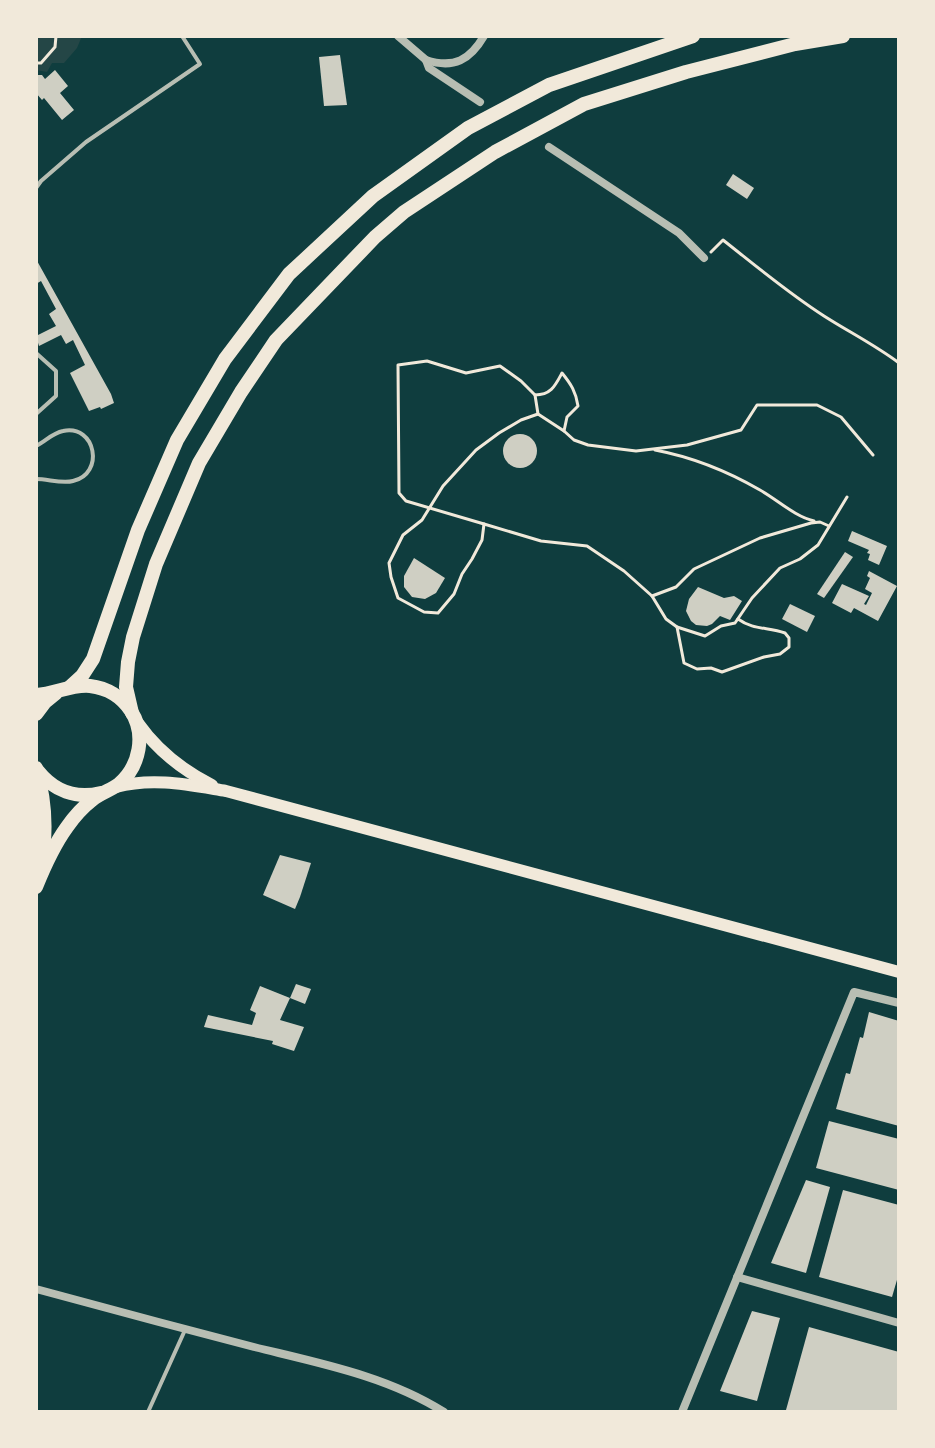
<svg xmlns="http://www.w3.org/2000/svg" width="935" height="1448" font-family="'Sofia Sans Condensed',sans-serif">
  <style>
    .green { fill: #244646 }
    .building { fill: #cfcfc3 }
    .lines { fill: none; stroke-linecap: round; stroke-linejoin: round }
    .path { stroke: #f1e9da; stroke-width: 3 }
    .service { stroke: #b8beb3; stroke-width: 4 }
    .minor { stroke: #b8beb3; stroke-width: 8 }
    .secondary { stroke: #f1e9da; stroke-width: 12 }
    .primary { stroke: #f1e9da; stroke-width: 14 }
  </style>
  <rect width="100%" height="100%" fill="#0f3d3e"/>
  <polygon class="green" points="36,36 82,36 77,48 64,63 52,63 47,72 36,70"/>
  <g class="building">
    <polygon points="340,55 347,105 324,106 319,57"/>
    <polygon points="55,70 68,86 60,93 74,110 62,120 44,98 42,100 36,93 36,75 42,75 45,79"/>
    <polygon points="733,174 754,188 747,199 726,185"/>
    <polygon points="36,259 111,394 114,403 101,409 100,407 89,411 70,373 85,365 73,340 66,344 61,335 39,346 36,336 56,326 49,314 56,309 41,281 36,284"/>
    <circle cx="520" cy="451" r="17"/>
    <polygon points="852,531 887,546 879,565 868,560 870,554 867,553 869,550 848,541"/>
    <polygon points="845,552 853,557 824,598 817,594"/>
    <polygon points="414,558 445,578 436,593 425,599 412,597 404,587 404,576"/>
    <polygon points="869,571 897,586 878,621 854,608 851,613 832,603 842,584 869,596 864,604 866,605 872,593 865,589 870,578 867,576"/>
    <polygon points="698,587 724,598 734,596 742,601 730,620 720,616 712,624 707,626 696,625 691,621 686,611 689,599"/>
    <polygon points="790,604 815,616 807,632 782,619"/>
    <polygon points="280,855 311,863 300,897 295,909 263,895"/>
    <polygon points="296,984 311,989 305,1004 290,998"/>
    <polygon points="260,986 290,998 280,1020 304,1027 294,1051 272,1044 273,1041 204,1027 208,1015 252,1025 256,1013 250,1010"/>
    <polygon points="869,1012 899,1021 899,1126 836,1109 846,1073 850,1074 860,1037 863,1038"/>
    <polygon points="829,1121 899,1139 899,1190 816,1168"/>
    <polygon points="806,1180 830,1187 806,1273 771,1263"/>
    <polygon points="843,1190 899,1205 899,1273 892,1297 819,1277"/>
    <polygon points="752,1311 780,1318 757,1401 720,1391"/>
    <polygon points="809,1327 899,1352 899,1412 794,1412 786,1410"/>
  </g>
  <g class="lines">
    <g class="path">
      <polyline points="36,63 41,63 55,47 56,36"/>
      <path d="M711 252 723 240C756 266 788 293 824 316 849 332 875 345 899 363"/>
      <polyline points="535,395 538,414 564,431"/>
      <polyline points="538,414 521,420 499,433 476,450 443,486 422,520 403,535 389,563 391,577 398,598 424,612 438,613 454,594 462,574 472,559 482,540 484,524 541,541 587,546 624,571 652,596 666,619 677,627 705,636 721,626 735,623 752,598 780,568 800,559 818,545 847,497"/>
      <path d="M655 450C692 457 727 471 760 490 778 500 794 516 814 521"/>
      <path d="M484 524 406 501 399 493 398 365 427 361 466 373 500 366 521 381 535 395C551 395 555 386 562 373 571 384 576 392 578 406L567 417 564 431 574 440 588 445 636 451 687 445 741 430 757 405H817L841 417 873 455"/>
      <polyline points="652,596 676,587 694,569 760,538 811,523 820,522 829,526"/>
      <path d="M677 627 684 663 697 669 711 668 722 672 764 657 780 654 789 647V638L785 633C768 627 753 630 738 619"/>
    </g>
    <g class="service">
      <polyline points="36,188 41,181 86,142 200,64 182,36"/>
      <polyline points="36,353 56,371 56,396 36,414"/>
      <path d="M36 446C45 442 52 433 63 431 96 424 105 474 73 481 62 484 48 479 36 479"/>
      <polyline points="148,1412 185,1330"/>
    </g>
    <g class="minor">
      <polyline points="398,36 426,60 429,68 480,102"/>
      <path d="M426 60C454 69 470 60 484 36"/>
      <polyline points="549,147 679,233 704,258"/>
      <polyline points="737,1277 899,1323"/>
      <path d="M36 1289C109 1309 181 1328 254 1347 319 1363 387 1376 444 1412"/>
      <polyline points="682,1412 854,992 899,1003"/>
    </g>
    <g class="secondary">
      <path d="M138 723C157 750 182 770 212 785"/>
      <path d="M116 787C153 777 189 785 226 791L899 972"/>
    </g>
    <g class="primary">
      <polyline points="70,687 82,676 93,659 138,530 177,440 225,359 289,274 373,196 468,128 549,85 693,36"/>
      <path d="M36 695C55 694 72 684 90 686 107 688 122 697 131 711 146 734 140 766 119 784 111 790 100 793 92 800 83 807 74 817 67 827 54 845 44 867 36 887"/>
      <polyline points="132,713 126,687 128,662 133,637 156,564 199,463 241,392 276,340 375,237 404,212 495,152 584,104 686,72 795,44 843,36"/>
      <polyline points="36,714 45,702 56,693"/>
      <path d="M36 768C45 799 47 832 41 863"/>
      <path d="M38 771C54 791 76 799 101 793"/>
    </g>
  </g>
  <rect width="935" height="1448" fill="none" stroke="#f1e9da" stroke-width="76"/>
</svg>
